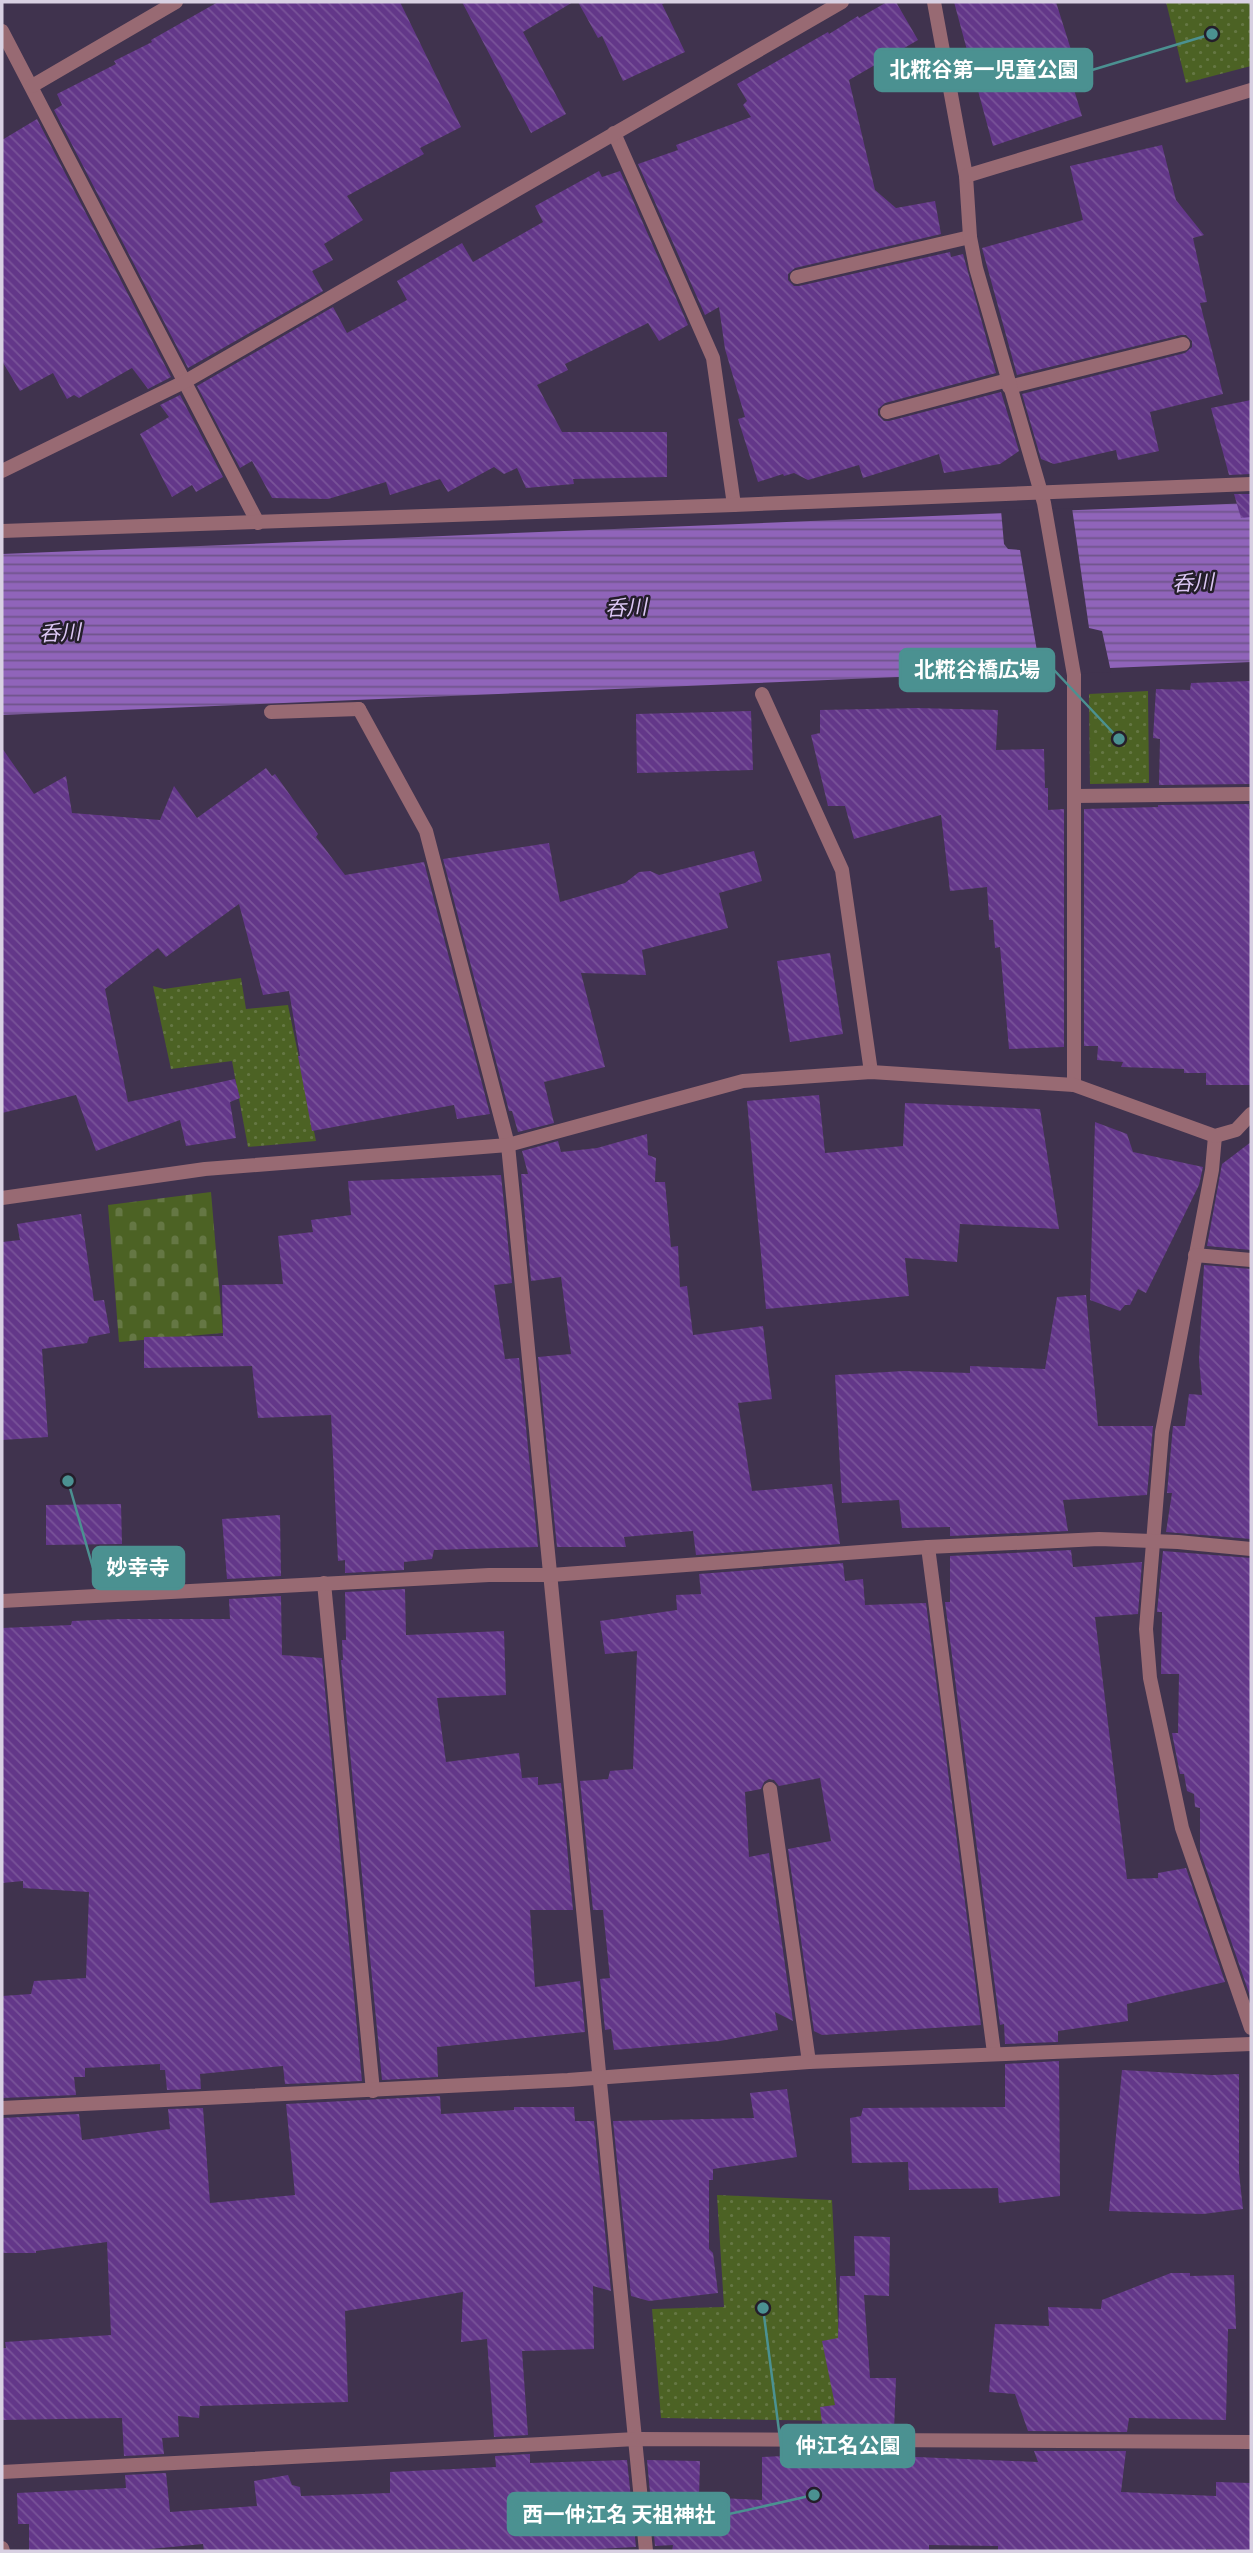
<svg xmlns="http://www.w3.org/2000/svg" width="1253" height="2553" font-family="Commissioner,'Noto Sans JP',sans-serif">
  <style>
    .cemetery { fill: url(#cemetery-stones) }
    .park { fill: url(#park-dots) }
    .water { fill: url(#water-rules) }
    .pier { fill: #40334e }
    .building { fill: url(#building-back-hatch) }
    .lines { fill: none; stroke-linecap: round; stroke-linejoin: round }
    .service { stroke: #986a73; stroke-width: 14 }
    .minor { stroke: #986a73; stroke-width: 14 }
    .tertiary { stroke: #986a73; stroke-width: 14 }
    .labels { text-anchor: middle; stroke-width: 5; stroke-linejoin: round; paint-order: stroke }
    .water-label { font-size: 21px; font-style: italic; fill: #dbc6f3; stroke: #241e2a }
    .leader { fill: none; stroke: #4b9191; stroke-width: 2.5 }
    .callout-dot { fill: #4b9191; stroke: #241e2a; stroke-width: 2.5 }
    .callout { fill: #4b9191; stroke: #4b9191; stroke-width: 2.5 }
    .callout-label { font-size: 21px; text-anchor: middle; font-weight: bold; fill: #fff }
  </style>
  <defs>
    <pattern id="cemetery-stones" width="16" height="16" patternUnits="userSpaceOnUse" patternTransform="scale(1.75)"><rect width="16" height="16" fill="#4c6224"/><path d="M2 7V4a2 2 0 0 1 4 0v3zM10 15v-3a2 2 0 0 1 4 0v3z" fill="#657744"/></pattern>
    <pattern id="park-dots" width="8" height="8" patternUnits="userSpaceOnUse" patternTransform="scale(1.75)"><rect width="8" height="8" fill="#4c6224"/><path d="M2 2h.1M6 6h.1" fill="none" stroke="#657744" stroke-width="1.8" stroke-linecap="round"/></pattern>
    <pattern id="water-rules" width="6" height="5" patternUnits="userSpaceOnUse" patternTransform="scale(1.75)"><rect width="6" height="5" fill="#9064ba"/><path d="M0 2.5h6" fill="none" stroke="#70558b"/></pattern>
    <pattern id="building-back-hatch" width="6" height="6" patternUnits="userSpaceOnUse" patternTransform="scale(1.75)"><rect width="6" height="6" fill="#633789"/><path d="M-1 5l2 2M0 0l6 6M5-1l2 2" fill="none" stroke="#795399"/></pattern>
  </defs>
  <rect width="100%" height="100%" fill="#40334e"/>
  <polygon class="cemetery" points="211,1192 223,1333 119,1342 108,1205"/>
  <g class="park">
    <polygon points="1166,2 1251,2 1251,66 1186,83"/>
    <polygon points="1148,691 1149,783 1090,784 1089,694"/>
    <polygon points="241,978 246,1009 288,1005 316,1141 248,1147 232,1061 171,1069 153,986 164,989"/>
    <polygon points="717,2195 832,2200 843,2421 661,2418 652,2309 724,2307"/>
  </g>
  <polygon class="water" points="1251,503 1251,662 2,715 2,554"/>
  <polygon class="pier" points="1072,508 1089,628 1102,631 1111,672 1041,675 1020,550 1008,549 1004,544 1001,510"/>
  <g class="building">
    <polygon points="218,2 400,2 461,127 420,148 424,154 347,196 363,220 324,244 333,260 312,271 323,291 188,368 54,110 62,105 57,94 116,64 114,61 152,42 151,40"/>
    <polygon points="462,2 573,2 523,32 566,114 531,133"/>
    <polygon points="578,2 667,2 662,4 685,52 623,81 602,36 598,38"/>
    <polygon points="887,2 896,2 918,40 849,80 875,190 896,208 935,201 941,234 795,268 788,274 788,280 794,286 799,286 950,252 951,257 963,254 996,373 885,403 878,409 878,415 884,421 889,421 1001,392 1019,451 1000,464 944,473 939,454 863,478 859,465 808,480 794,473 784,476 783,474 758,482 738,419 745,417 725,349 719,307 705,315 638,164 678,150 676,145 751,117 743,105 747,101 737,84 828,32 829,34 858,16 859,18"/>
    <polygon points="954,2 1056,2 1072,53 1065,60 1082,116 993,146"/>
    <polygon points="37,119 171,377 148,389 132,368 79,398 74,395 67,399 53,373 20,391 2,361 2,140"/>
    <polygon points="1162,145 1176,200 1204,235 1193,238 1207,302 1200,303 1223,394 1150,412 1159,451 1118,460 1116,450 1054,464 1041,459 1022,394 1185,353 1192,347 1192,341 1186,335 1181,335 1017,375 982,248 1083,220 1070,166"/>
    <polygon points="599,171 602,177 620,171 688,325 659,341 648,323 565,364 568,370 537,385 562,432 667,432 667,477 573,479 574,484 526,488 517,468 504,474 494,467 448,492 440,479 390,495 386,482 328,499 272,498 252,461 240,468 197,386 333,307 347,333 407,300 397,281 462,243 473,262 543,222 535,206"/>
    <polygon points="180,395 223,477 196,492 192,485 172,497 140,434 169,417 160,405"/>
    <polygon points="1251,400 1251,474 1229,475 1211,408"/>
    <polygon points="1234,494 1251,494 1251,517 1241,518"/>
    <polygon points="1251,681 1250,784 1159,785 1160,739 1153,738 1156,689 1190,690 1191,683"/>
    <polygon points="916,708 998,710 996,750 1044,749 1045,788 1048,788 1048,810 1064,809 1064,1047 1009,1049 1000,947 995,948 993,920 989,920 987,887 950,891 941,815 854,839 845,806 828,806 811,735 820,733 820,710"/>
    <polygon points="751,711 753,770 637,773 636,714"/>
    <polygon points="2,748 34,794 66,776 72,813 160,820 174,786 197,818 266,768 272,776 275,774 318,834 316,837 345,875 424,862 490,1114 457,1119 454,1105 312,1131 298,1056 300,1056 289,991 263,995 239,904 166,957 158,948 105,989 128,1102 235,1079 240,1098 230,1102 236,1138 186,1146 180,1120 96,1151 76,1095 2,1113"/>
    <polygon points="1249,804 1249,809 1251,809 1251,1085 1206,1085 1206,1073 1184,1073 1184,1069 1121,1067 1123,1062 1097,1060 1098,1046 1084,1046 1084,809 1158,807 1158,805"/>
    <polygon points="549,843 560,902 625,883 639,872 650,871 659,875 754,851 762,881 719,893 728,928 642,950 646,975 581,973 605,1067 544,1082 554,1123 518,1132 512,1111 509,1111 443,859"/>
    <polygon points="830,953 843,1034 790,1042 777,961"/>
    <polygon points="819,1095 825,1153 903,1146 905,1103 1040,1109 1059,1229 960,1224 957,1262 905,1258 909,1296 766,1309 747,1101"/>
    <polygon points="1095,1122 1127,1134 1133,1152 1203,1167 1199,1185 1146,1293 1138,1289 1130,1305 1125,1305 1120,1311 1090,1300"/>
    <polygon points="647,1134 648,1155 656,1158 655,1182 665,1182 671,1247 678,1246 680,1287 687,1286 693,1335 763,1326 772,1399 738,1403 752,1491 832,1484 840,1544 696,1555 693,1531 624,1537 626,1547 557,1547 538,1357 571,1354 561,1277 531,1281 521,1174 528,1174 522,1151 558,1141 561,1152 597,1148"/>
    <polygon points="1251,1142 1251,1250 1207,1246 1222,1164"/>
    <polygon points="501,1175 512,1283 494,1285 505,1359 519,1358 538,1547 434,1550 432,1559 404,1562 404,1570 345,1573 345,1560 338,1561 331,1415 258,1418 252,1366 144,1368 144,1337 223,1336 222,1285 283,1284 278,1236 313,1232 311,1220 351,1215 348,1181"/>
    <polygon points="81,1214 94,1301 104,1300 110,1333 89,1337 87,1343 42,1349 48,1437 2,1440 2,1242 20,1240 17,1224"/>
    <polygon points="1204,1265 1251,1269 1251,1539 1166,1532 1172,1493 1167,1493 1173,1426 1185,1426 1189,1394 1202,1395 1199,1360"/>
    <polygon points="1086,1295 1098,1426 1153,1426 1147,1495 1063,1500 1068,1531 950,1536 950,1527 902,1528 899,1500 842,1503 835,1375 904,1371 970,1373 970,1366 1045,1369 1057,1297"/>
    <polygon points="121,1504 122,1544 46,1545 46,1505"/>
    <polygon points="280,1515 281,1576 227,1579 222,1519"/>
    <polygon points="1071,1550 1073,1567 1142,1562 1138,1614 1095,1617 1127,1879 1158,1878 1158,1873 1186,1868 1225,1982 1127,2004 1128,2021 1058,2031 1058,2042 1005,2044 1004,2024 1000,2025 945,1602 950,1602 950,1556"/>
    <polygon points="1163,1551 1251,1558 1251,1999 1200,1851 1200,1808 1195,1807 1194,1794 1187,1791 1184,1774 1180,1774 1172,1733 1178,1733 1179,1674 1161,1674 1162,1612 1157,1612"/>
    <polygon points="843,1563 845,1581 863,1579 865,1605 926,1603 981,2025 822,2035 814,2031 788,1849 831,1841 820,1778 779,1786 774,1780 769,1779 764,1782 761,1789 745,1792 749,1857 769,1853 793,2021 775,2012 778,2030 720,2041 614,2050 611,2029 605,2030 600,1979 610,1978 603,1910 593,1910 580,1781 608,1779 610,1771 633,1769 637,1651 605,1654 600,1621 677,1610 676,1595 701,1594 699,1574"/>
    <polygon points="405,1589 406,1635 504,1631 506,1695 437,1698 446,1762 519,1753 522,1778 538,1777 538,1785 561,1783 573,1910 530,1910 535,1987 580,1981 585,2032 437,2047 438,2077 382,2080 341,1660 343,1660 342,1640 346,1640 345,1592"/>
    <polygon points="281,1596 282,1655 322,1658 362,2081 285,2084 283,2066 200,2074 201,2089 167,2090 165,2070 160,2070 160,2064 85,2068 85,2077 74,2077 76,2095 2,2098 2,1996 31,1994 34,1981 86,1978 89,1892 23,1888 23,1881 2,1883 2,1628 71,1625 72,1621 120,1619 230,1619 229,1599"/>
    <polygon points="1059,2061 1060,2196 999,2203 998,2188 909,2190 908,2162 852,2163 850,2118 861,2116 863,2108 1005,2107 1005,2064"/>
    <polygon points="1122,2070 1212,2075 1239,2074 1239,2173 1243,2209 1203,2214 1109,2211"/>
    <polygon points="787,2089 797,2157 713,2169 713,2180 709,2180 709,2249 713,2253 718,2293 649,2301 631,2296 613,2121 754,2118 750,2093"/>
    <polygon points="440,2096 441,2114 514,2110 514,2107 574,2107 575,2121 594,2121 611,2291 593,2286 594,2349 522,2351 528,2435 494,2437 487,2339 461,2342 463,2292 345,2311 348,2402 200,2406 199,2418 178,2416 179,2437 162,2438 164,2454 124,2456 122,2418 2,2420 2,2348 6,2348 5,2342 111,2335 107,2242 36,2251 36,2253 2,2253 2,2118 79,2114 82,2140 170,2129 168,2109 203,2108 210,2203 295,2195 286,2104"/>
    <polygon points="854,2236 890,2237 889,2296 864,2295 870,2378 896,2378 894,2431 823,2430 820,2407 835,2405 822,2341 838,2338 840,2276 855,2276"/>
    <polygon points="1171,2273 1190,2273 1190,2276 1234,2275 1236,2329 1228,2329 1226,2420 1129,2418 1127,2432 1028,2431 1015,2394 989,2392 995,2324 1049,2326 1048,2307 1101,2309 1102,2300"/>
    <polygon points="826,2450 893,2450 893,2456 1038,2462 1034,2451 1126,2451 1121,2492 1216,2496 1216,2482 1251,2483 1250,2551 1206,2549 1206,2551 998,2551 998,2546 929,2545 929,2551 672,2551 673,2545 655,2546 647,2460 700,2461 699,2497 762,2500 762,2457 827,2454"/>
    <polygon points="530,2454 530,2463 627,2460 636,2547 562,2551 466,2551 466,2549 204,2551 203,2544 129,2551 29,2551 29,2524 18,2524 17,2493 126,2488 125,2475 166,2473 170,2512 257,2506 254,2481 288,2475 292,2485 300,2487 301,2496 390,2493 390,2472 496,2467 495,2456"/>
  </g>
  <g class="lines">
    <g class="service">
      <polyline points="797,277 970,237"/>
      <polyline points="1009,387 1183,344"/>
      <polyline points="887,412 1008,380"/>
      <polyline points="271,712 359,709"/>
      <polyline points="1074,796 1251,794"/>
      <polyline points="928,1547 994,2053"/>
      <polyline points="324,1583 373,2091"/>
      <polyline points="770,1789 809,2062"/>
    </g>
    <g class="minor">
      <polyline points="934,2 966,176 970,237 976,268 1044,503 1074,675 1074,1085"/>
      <polyline points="2,31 258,523"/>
      <polyline points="32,86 176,2"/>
      <polyline points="614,133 713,358 734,505"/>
      <polyline points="966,176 1251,90"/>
      <polyline points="2,471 186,381 842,2"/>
      <polyline points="2,531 734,505 1251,484"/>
      <polyline points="762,694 842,870 871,1072"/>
      <polyline points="359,709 426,831 508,1145 646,2551"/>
      <polyline points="1215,1136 1212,1170 1162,1432 1146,1629 1150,1678 1182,1828 1251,2028"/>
      <polyline points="1195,1255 1251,1260"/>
      <polyline points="2,1601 489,1575 551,1575 928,1547 1099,1539 1178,1542 1251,1549"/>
      <polyline points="2,2108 568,2080 809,2062 1251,2044"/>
      <polyline points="2,2472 636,2439 1251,2442"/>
      <polyline points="2,2548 3,2551"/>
    </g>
    <polyline class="tertiary" points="2,1198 205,1169 508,1145 743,1081 871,1072 1074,1085 1215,1136 1236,1130 1251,1114"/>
  </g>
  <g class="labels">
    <g class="water-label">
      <text transform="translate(1193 583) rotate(-3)" y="7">呑川</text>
      <text transform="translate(626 608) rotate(-3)" y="7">呑川</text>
      <text transform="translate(60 633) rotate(-3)" y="7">呑川</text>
    </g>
  </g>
  <path class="leader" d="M1212 34L1092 70M1119 739L1054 670M68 1481L93 1568M763 2308L781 2446M814 2495L729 2514"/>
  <g class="callout-dot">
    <circle cx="1212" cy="34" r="7"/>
    <circle cx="1119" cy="739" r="7"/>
    <circle cx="68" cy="1481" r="7"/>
    <circle cx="763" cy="2308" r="7"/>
    <circle cx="814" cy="2495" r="7"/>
  </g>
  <g class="callout">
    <rect x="875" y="49" width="217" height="42" rx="7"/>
    <rect x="900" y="649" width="154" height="42" rx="7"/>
    <rect x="93" y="1547" width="91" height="42" rx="7"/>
    <rect x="781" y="2425" width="133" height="42" rx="7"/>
    <rect x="508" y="2493" width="221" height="42" rx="7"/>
  </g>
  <g class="callout-label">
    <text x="984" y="77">北糀谷第一児童公園</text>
    <text x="977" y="677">北糀谷橋広場</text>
    <text x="138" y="1575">妙幸寺</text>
    <text x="848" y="2453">仲江名公園</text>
    <text x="619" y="2522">西一仲江名 天祖神社</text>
  </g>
  <rect width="1253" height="2553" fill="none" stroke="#d8d0e2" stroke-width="7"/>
</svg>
